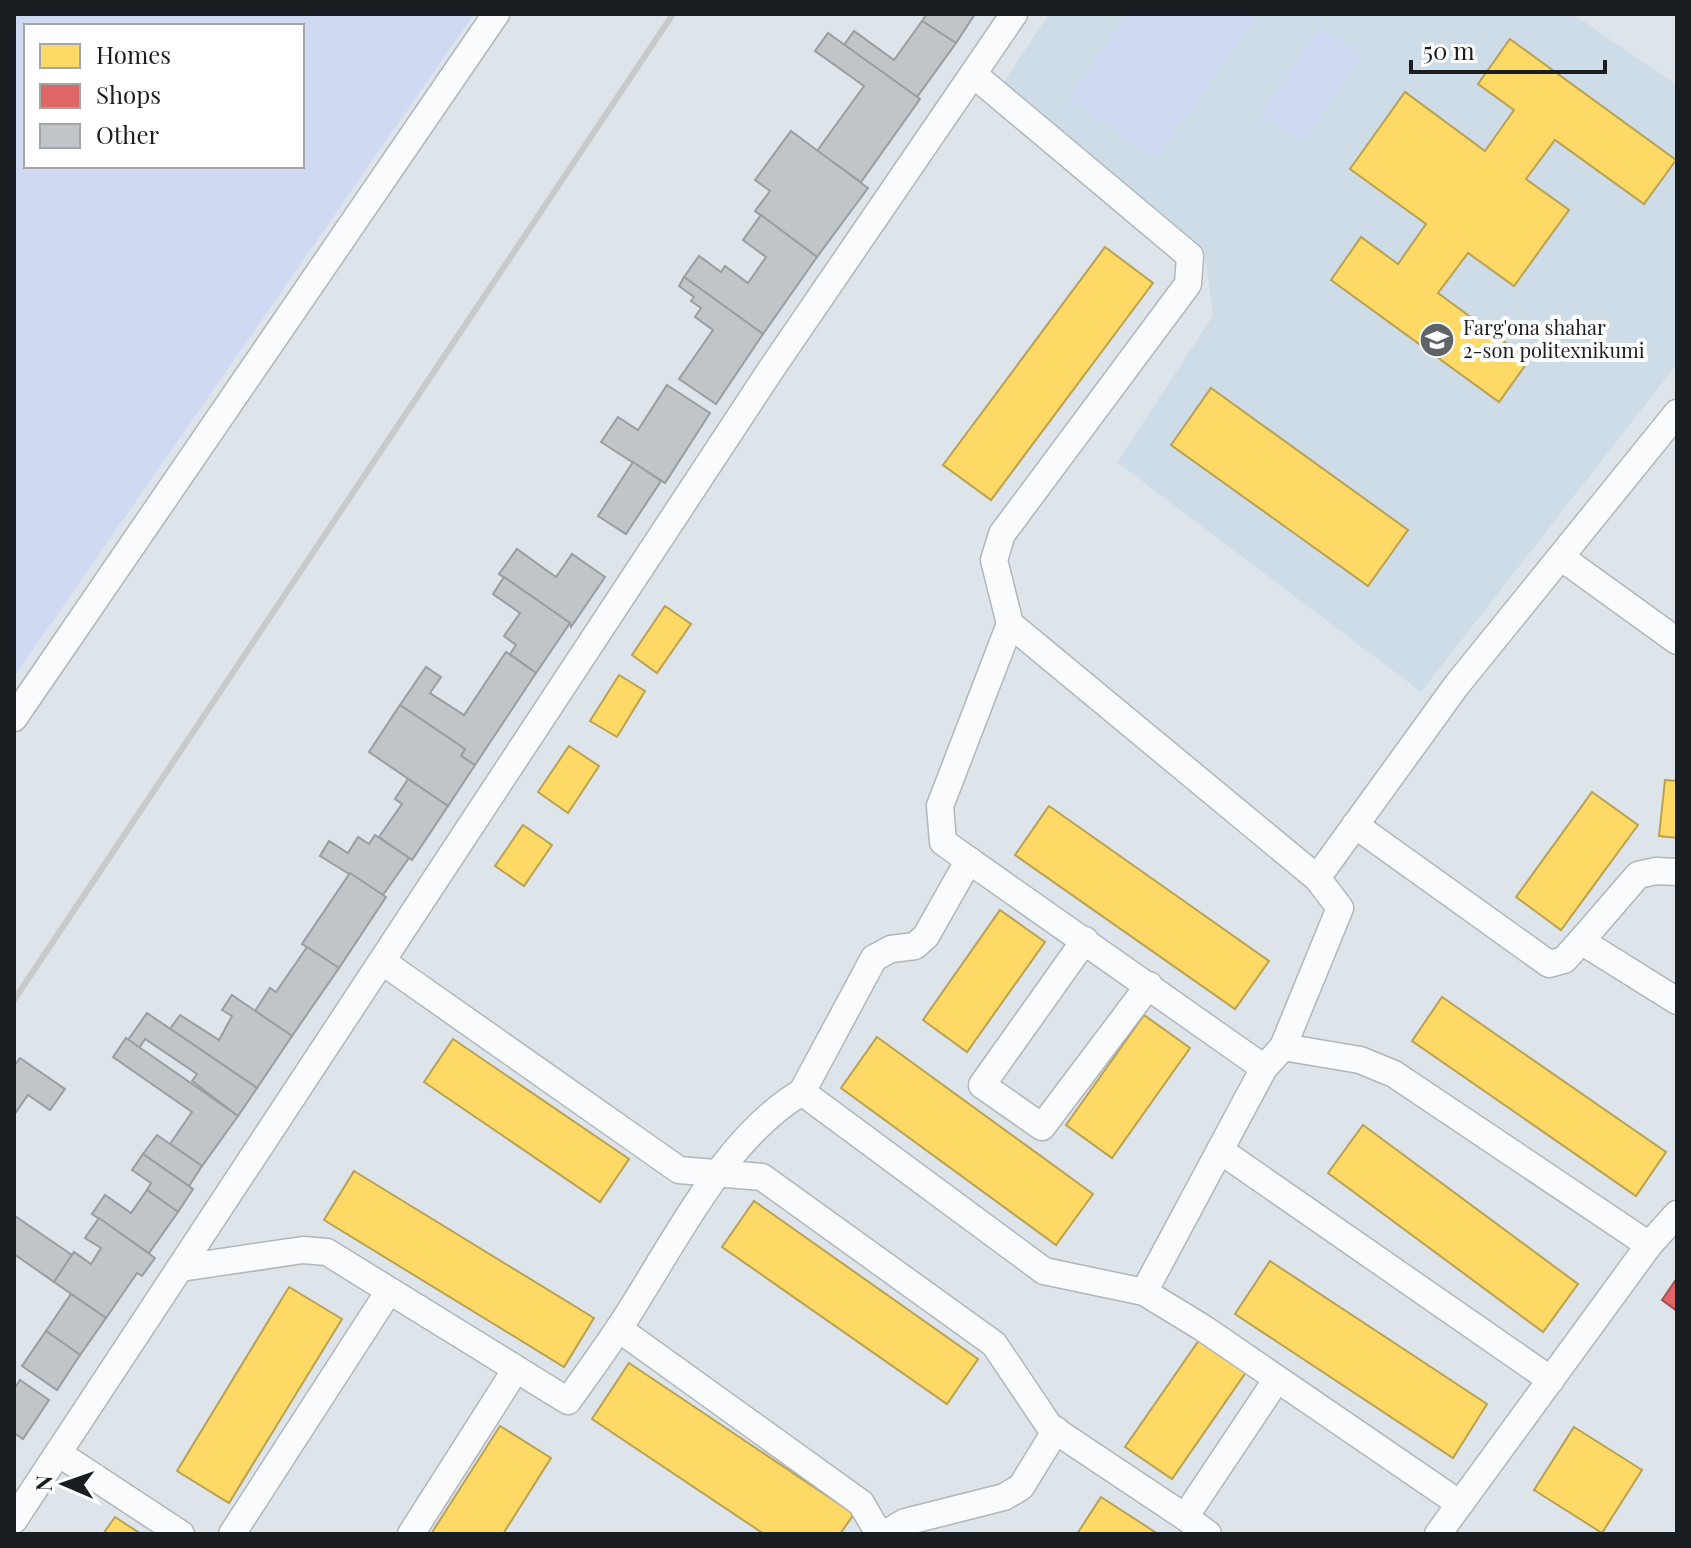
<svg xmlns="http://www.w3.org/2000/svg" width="1691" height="1548" font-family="'Playfair Display',serif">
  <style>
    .built { fill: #cddce7 }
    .green { fill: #d0d9f2; fill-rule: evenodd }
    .homes { fill: #ffd966; stroke: #baa152; stroke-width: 2 }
    .shops { fill: #e06666; stroke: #a45052; stroke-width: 2 }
    .building { fill: #bfc5c9; stroke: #989ea2; stroke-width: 2 }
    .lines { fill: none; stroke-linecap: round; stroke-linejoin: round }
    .minor-casing { stroke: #b0b6ba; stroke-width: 29 }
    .minor { stroke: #fafbfc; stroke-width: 26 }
    .rail { stroke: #c7c9cb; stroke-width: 6 }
    .labels { text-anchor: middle; stroke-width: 8; stroke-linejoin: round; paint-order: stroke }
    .poi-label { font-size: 20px; fill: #191e22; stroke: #fff; text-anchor: start }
  </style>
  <rect width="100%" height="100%" fill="#dde5ea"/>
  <polygon class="built" points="1049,14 1573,14 1677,85 1677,364 1421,692 1117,462 1213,316 1204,249 1003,83"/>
  <g class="green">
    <path d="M14 14H474L14 677ZM26 26H302V166H26Z"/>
    <polygon points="1128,14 1259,14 1155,159 1068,97"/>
    <polygon points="1320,27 1362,56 1303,142 1261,114"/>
  </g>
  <g class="homes">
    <polygon points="1510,39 1676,160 1644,204 1555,140 1526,179 1569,210 1514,286 1468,253 1438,293 1529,360 1499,402 1331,280 1361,237 1398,264 1426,224 1350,169 1405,92 1485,151 1514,110 1478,84"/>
    <polygon points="1105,247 1153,283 991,500 943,465"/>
    <polygon points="1211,388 1408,530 1368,586 1171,445"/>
    <polygon points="665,606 691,624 657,673 632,655"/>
    <polygon points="619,675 645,691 617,737 590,721"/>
    <polygon points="569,746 599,766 568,813 538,792"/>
    <polygon points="1665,780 1677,781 1677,838 1659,836"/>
    <polygon points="1592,792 1638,825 1561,930 1516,897"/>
    <polygon points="1049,806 1269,961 1235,1009 1015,855"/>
    <polygon points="523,825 552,845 524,886 495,866"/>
    <polygon points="1000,910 1045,942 967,1052 923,1020"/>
    <polygon points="1442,997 1666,1152 1636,1196 1412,1041"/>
    <polygon points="1144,1015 1190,1048 1112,1158 1066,1125"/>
    <polygon points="877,1037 1093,1194 1056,1245 841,1088"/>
    <polygon points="453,1039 629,1159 600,1202 424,1082"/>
    <polygon points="1363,1125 1578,1284 1543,1332 1328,1173"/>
    <polygon points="354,1171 594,1318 564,1367 324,1220"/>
    <polygon points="754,1201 978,1359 947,1404 722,1247"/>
    <polygon points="1270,1261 1487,1404 1453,1458 1235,1314"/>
    <polygon points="289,1287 342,1319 229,1503 177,1471"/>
    <polygon points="1204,1333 1251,1365 1172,1479 1125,1447"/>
    <polygon points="629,1363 854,1514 840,1534 764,1534 592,1419"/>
    <polygon points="500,1426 551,1458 503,1534 431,1534"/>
    <polygon points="1574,1427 1642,1470 1602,1533 1534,1490"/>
    <polygon points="1101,1497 1158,1534 1077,1534"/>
    <polygon points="115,1517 141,1534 103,1534"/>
  </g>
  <polygon class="shops" points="1677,1278 1677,1311 1662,1300"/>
  <g class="building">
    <polygon points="927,14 975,14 956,43 922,21"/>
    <polygon points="922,21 956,43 917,97 844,45 854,31 894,60"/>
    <polygon points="828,33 920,99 861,182 817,151 864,86 815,51"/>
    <polygon points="791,131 868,188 817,257 755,211 770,191 755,180"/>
    <polygon points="761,215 817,257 763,334 684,277 699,256 721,272 725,266 748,283 766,257 743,240"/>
    <polygon points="684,277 763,334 716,404 679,379 713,330 695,317 701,308 691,301 694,297 679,286"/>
    <polygon points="667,385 710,413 665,483 601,442 618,417 638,430"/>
    <polygon points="633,462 661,481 626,534 598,516"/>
    <polygon points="517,549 556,577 572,554 605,577 571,627 570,623 499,574"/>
    <polygon points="504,577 570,623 536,673 510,654 516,645 504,636 520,613 493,594"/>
    <polygon points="506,652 536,673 475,765 461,756 465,749 400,705 426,667 441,677 430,693 464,715"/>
    <polygon points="400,705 465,749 461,756 475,765 448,806 369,752"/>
    <polygon points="408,779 448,806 412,860 379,837 402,804 395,799"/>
    <polygon points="375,835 409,858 383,895 320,856 329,841 348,853 358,837 369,844"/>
    <polygon points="350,873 386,897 339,968 302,944"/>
    <polygon points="307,947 339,968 292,1036 255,1011 270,988 276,992"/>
    <polygon points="232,995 292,1036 257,1088 170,1029 180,1015 219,1040 232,1016 222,1010"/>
    <polygon points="147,1013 257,1088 238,1116 192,1081 197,1074 145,1039 139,1048 128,1040"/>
    <polygon points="126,1038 238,1116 202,1166 170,1144 192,1112 113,1057"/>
    <polygon points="20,1058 65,1089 50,1110 28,1095 14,1115 14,1066"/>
    <polygon points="157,1135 202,1166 189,1186 143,1154"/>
    <polygon points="143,1154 193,1189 178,1212 147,1190 151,1183 132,1170"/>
    <polygon points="147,1190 178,1212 149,1253 92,1214 105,1195 131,1213"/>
    <polygon points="15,1216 72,1255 54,1282 14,1254"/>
    <polygon points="99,1218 155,1258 142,1276 137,1273 106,1318 54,1282 74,1252 91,1264 101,1248 85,1238"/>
    <polygon points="71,1294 106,1318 80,1355 46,1331"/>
    <polygon points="46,1331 80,1355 57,1390 22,1366"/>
    <polygon points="20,1380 49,1400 23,1439 14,1433 14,1389"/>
  </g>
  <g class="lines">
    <defs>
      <g id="minor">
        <polyline points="973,74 1190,256 1188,284 1002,534 994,560 1010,624 1317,878"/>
        <polyline points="1562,558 1677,641"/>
        <polyline points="1010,624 940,806 943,842 1264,1068"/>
        <polyline points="14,718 496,14"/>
        <polyline points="1355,825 1549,964 1564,960 1581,941"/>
        <polyline points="1677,872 1656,871 1638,875 1581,941 1677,1001"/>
        <polyline points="1085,940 982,1085 1042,1127 1149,985"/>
        <polyline points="383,962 679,1170 762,1177 994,1344 1050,1427 1185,1517"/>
        <polyline points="1283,1047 1360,1060 1394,1074 1649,1245"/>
        <polyline points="802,1092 1044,1271 1144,1292"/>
        <polyline points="1221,1151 1551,1380"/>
        <path d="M181 1268 303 1250 327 1252 568 1401C592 1367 616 1335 637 1300 681 1230 729 1135 802 1092L874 958 891 949 915 946 926 936 969 860"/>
        <polyline points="619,1329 861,1503 879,1534"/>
        <polyline points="58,1453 181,1534"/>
        <polyline points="1460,1504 1203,1328 1144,1292 1264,1068 1283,1047 1340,908 1317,878 1456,686 1677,413"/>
        <polyline points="14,1520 772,368 1014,14"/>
        <polyline points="232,1534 389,1291"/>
        <polyline points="411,1534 516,1369"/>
        <polyline points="885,1534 905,1522 1004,1497 1021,1487 1056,1430"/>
        <polyline points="1208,1534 1185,1517 1277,1379"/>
        <polyline points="1438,1534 1649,1245 1677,1214"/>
      </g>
    </defs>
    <use href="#minor" class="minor-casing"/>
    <use href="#minor" class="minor"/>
    <polyline class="rail" points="14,1000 673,14"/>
  </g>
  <defs>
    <symbol id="university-disc" viewBox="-11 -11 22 22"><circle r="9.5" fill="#5e6468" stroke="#fff"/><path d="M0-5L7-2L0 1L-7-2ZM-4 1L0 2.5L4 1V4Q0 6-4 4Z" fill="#fff"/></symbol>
  </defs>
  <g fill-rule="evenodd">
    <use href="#university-disc" x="1417" y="320" width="40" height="40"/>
  </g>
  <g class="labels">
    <g class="poi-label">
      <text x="1463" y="335">Farg'ona shahar<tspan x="1463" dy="23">2-son politexnikumi</tspan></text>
    </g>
  </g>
  <rect width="1691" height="1548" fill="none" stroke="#191e22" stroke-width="32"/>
  <rect x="24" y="24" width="280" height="144" fill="#ffffff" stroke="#a3a5a7" stroke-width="2"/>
  <rect x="40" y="44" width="40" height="24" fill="#ffd966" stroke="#a3a5a7" stroke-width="2"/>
  <text x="96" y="64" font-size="24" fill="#191e22">Homes</text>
  <rect x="40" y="84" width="40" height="24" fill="#e06666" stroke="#a3a5a7" stroke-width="2"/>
  <text x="96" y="104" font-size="24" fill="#191e22">Shops</text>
  <rect x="40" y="124" width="40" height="24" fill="#bfc5c9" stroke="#a3a5a7" stroke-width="2"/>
  <text x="96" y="144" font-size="24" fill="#191e22">Other</text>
  <g transform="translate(64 1484) rotate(272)" stroke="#ffffff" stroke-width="6" paint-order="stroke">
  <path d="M0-6L14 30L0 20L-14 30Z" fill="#191e22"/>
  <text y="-12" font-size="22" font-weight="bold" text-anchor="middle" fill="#191e22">N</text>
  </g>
  <path d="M1411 60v12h194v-12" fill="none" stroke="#191e22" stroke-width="4"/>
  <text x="1423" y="60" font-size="24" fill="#191e22" stroke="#ffffff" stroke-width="6" paint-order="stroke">50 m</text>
</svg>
